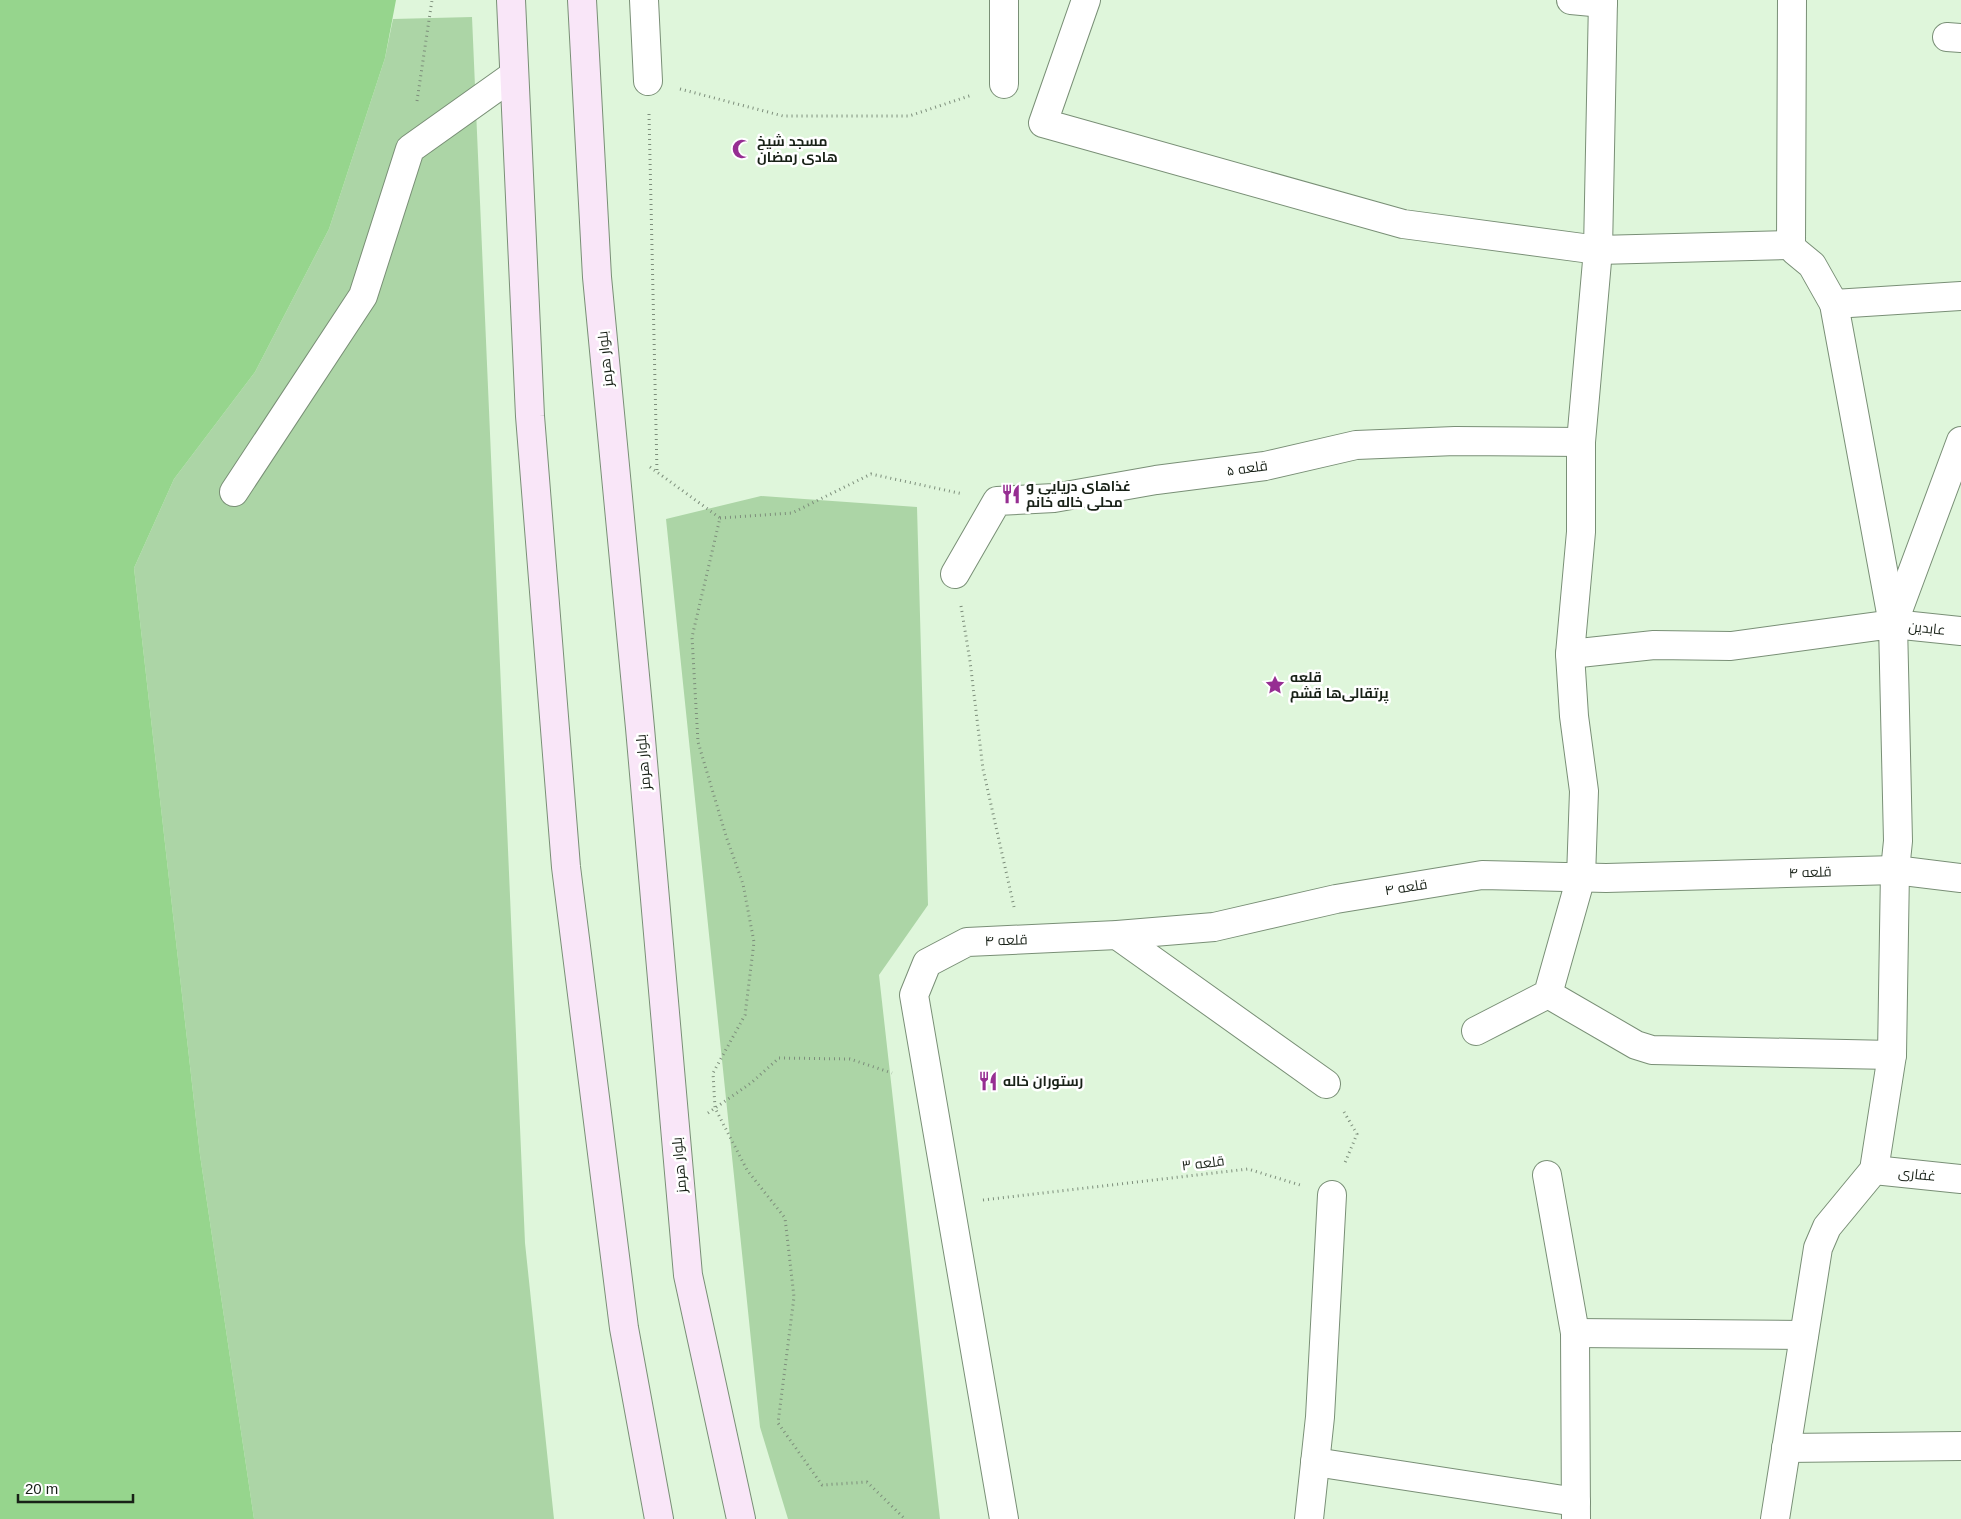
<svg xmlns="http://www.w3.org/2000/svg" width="1961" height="1519" font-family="Arial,Cairo,sans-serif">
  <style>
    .green { fill: #acd5a6 }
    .water { fill: #96d58d }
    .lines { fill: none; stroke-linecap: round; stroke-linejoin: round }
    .street-casing { stroke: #798f76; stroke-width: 30 }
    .secondary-casing { stroke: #798f76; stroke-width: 30 }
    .path { stroke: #7d8e7b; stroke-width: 3; stroke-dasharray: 1 4; stroke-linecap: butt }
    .street { stroke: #fff; stroke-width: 28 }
    .secondary { stroke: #f9e6f8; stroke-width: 28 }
    .labels { text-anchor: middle; stroke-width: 5; stroke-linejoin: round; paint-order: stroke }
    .poi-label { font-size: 14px; font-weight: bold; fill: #182117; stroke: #fff; text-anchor: start }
    .street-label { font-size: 14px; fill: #182117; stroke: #fff }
  </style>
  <rect width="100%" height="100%" fill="#dff6db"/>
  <g class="green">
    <polygon points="472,17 525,1243 554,1519 254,1519 200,1155 134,568 174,479 255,372 329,229 385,58 393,19"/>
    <polygon points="761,496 917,507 928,905 879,975 940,1519 788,1519 760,1427 666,519"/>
  </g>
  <polygon class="water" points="0,0 396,0 385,58 329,229 255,372 174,479 134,568 200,1155 254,1519 0,1519"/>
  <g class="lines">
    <defs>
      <g id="street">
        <polyline points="644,0 648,81"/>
        <polyline points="1086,0 1043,123 1403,224 1598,250 1791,245"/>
        <polyline points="1571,0 1603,3"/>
        <polyline points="1792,0 1791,245 1795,251 1812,265 1834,304 1893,624"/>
        <polyline points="1947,37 1961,38"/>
        <polyline points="1004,84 1004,0"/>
        <polyline points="1834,304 1961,296"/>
        <polyline points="234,492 363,296 410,149 514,75"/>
        <polyline points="955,574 997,501 1054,498 1156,480 1265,466 1356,445 1455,441 1581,442"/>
        <polyline points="1893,624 1961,441"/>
        <polyline points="1893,624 1961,631"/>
        <polyline points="1570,654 1654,645 1731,646 1893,624 1898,841 1895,870 1892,1055 1874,1170 1827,1227 1818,1248 1775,1519"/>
        <polyline points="1117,935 1326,1084"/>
        <polyline points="1548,994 1636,1045 1652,1050 1892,1055"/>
        <polyline points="1476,1031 1548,994 1581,877 1584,791 1574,716 1570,654 1581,532 1581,442 1598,250 1603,0"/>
        <polyline points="1874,1170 1961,1179"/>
        <polyline points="1547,1175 1575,1333 1576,1519"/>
        <polyline points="1575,1333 1804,1335"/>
        <polyline points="1786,1448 1961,1446"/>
        <polyline points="1315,1462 1576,1502"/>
        <polyline points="1004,1519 914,995 927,963 967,942 1117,935 1214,927 1336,899 1482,875 1606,878 1895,870 1961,878"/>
        <polyline points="1309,1519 1320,1417 1332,1195"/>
      </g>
      <g id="secondary">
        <polyline points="511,0 530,416 566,867 624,1328 659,1519"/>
        <polyline points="582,0 597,277 640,728 688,1275 741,1519"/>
      </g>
    </defs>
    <use href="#street" class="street-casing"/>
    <use href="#secondary" class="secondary-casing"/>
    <g class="path">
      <polyline points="680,89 783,116 909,116 972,95"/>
      <polyline points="417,101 432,0"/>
      <polyline points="649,114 657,472"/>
      <polyline points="650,467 720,518 692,637 698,742 726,836 743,884 754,942 745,1015 713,1073 715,1108 747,1170 785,1218 794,1297 778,1423 822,1485 867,1482 905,1519"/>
      <polyline points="720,518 792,513 871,474 963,494"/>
      <polyline points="961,606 970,661 983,769 1014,907"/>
      <polyline points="1344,1112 1357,1134 1344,1165"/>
      <polyline points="708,1113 751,1083 779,1058 850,1059 892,1073"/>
      <polyline points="983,1200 1248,1169 1300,1185"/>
    </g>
    <use href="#street" class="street"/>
    <use href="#secondary" class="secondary"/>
  </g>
  <defs>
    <symbol id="mosque-bare" viewBox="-9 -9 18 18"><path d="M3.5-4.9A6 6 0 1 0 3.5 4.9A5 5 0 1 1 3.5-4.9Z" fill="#962e92" stroke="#fff" stroke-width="2.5" paint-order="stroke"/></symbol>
    <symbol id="restaurant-bare" viewBox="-9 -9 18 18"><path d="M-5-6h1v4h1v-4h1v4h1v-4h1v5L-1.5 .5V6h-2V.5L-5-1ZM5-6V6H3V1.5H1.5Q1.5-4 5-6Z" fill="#962e92" stroke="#fff" stroke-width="2.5" paint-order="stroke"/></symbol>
    <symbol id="sight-bare" viewBox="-9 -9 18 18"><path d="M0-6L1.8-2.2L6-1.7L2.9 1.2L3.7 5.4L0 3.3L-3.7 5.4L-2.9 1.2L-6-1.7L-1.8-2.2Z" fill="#962e92" stroke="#fff" stroke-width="2.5" paint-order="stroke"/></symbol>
  </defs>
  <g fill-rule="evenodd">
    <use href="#mosque-bare" x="728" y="135" width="28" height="28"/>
    <use href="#restaurant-bare" x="997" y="480" width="28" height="28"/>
    <use href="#sight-bare" x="1261" y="671" width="28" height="28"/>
    <use href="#restaurant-bare" x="974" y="1067" width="28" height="28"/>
  </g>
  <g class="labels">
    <g class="poi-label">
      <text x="757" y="146">مسجد شیخ<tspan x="757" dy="16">هادی رمضان</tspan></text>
      <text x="1026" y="491">غذاهای دریایی و<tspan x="1026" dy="16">محلی خاله‌ خانم</tspan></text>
      <text x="1290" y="682">قلعه<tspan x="1290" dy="16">پرتقالی‌ها قشم</tspan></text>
      <text x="1003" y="1086">رستوران خاله</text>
    </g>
    <g class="street-label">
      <text transform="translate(605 359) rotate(-96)" y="5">بلوار هرمز</text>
      <text transform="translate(1247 468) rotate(-8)" y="5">قلعه ۵</text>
      <text transform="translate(1927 628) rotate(6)" y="5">عابدین</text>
      <text transform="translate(643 762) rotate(-95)" y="5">بلوار هرمز</text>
      <text transform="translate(1810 872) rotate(-2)" y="5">قلعه ۴</text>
      <text transform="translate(1406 887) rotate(-9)" y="5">قلعه ۴</text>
      <text transform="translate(1006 940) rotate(-2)" y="5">قلعه ۴</text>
      <text transform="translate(1203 1163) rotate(-7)" y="5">قلعه ۳</text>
      <text transform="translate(679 1165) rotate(-95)" y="5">بلوار هرمز</text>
      <text transform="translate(1917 1174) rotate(6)" y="5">غفاری</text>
    </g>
  </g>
  <path d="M18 1494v8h115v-8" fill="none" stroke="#182117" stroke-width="2.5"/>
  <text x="25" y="1494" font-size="15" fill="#182117" stroke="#ffffff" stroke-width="4" paint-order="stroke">20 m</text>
</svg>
